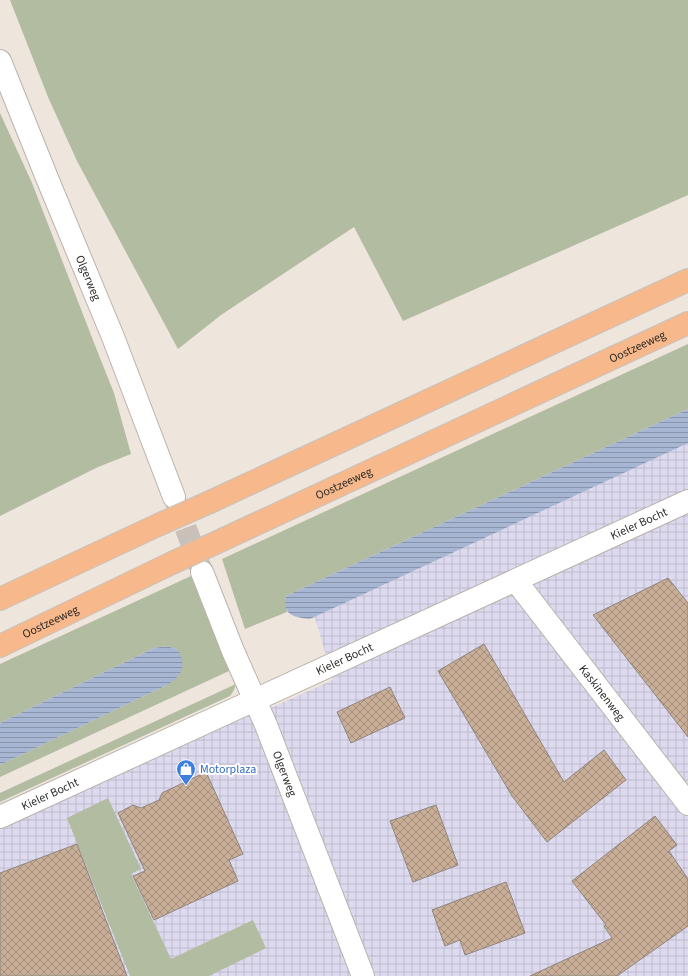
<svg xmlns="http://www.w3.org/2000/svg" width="688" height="976" font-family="'Source Sans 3',sans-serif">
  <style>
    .industrial { fill: url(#industrial-grid) }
    .green { fill: #b1bca1 }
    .water { fill: url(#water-rules) }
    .building { fill: url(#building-cross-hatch); stroke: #8e867f }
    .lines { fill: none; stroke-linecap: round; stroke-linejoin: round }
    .minor-tunnel { stroke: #c8c0b9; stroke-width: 22; stroke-dasharray: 22 11; stroke-linecap: butt }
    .minor-casing { stroke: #bbb3ac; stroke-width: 24 }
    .highway-casing { stroke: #c4c4c3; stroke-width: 24 }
    .minor { stroke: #fff; stroke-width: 22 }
    .highway { stroke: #f7b88b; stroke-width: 22 }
    .highway-bridge-casing { stroke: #c4c4c3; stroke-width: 24; stroke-linecap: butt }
    .highway-bridge { stroke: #f7b88b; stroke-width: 22 }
    .labels { text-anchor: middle; stroke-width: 4; stroke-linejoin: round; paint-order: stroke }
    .street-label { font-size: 12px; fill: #2e2b28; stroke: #fff }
    .shop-label { font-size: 12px; fill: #366cbe; stroke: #fff; text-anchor: start }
  </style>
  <defs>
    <pattern id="industrial-grid" width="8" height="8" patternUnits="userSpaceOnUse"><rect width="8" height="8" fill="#dddaef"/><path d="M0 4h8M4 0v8" fill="none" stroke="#bebbcd"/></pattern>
    <pattern id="water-rules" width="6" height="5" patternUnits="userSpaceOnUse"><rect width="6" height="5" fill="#a6b6d3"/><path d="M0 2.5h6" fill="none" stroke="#8894ab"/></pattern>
    <pattern id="building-cross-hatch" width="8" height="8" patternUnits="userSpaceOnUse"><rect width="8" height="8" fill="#c9ae97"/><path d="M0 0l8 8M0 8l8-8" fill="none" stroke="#a48e7b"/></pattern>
  </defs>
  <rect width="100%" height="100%" fill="#eee5dd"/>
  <polygon class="industrial" points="688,430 688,976 0,976 0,809 209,713 255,715 333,680 312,607"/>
  <g class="green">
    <polygon points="10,0 688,0 688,195 403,321 354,227 221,315 178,349 77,161 48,97"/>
    <polygon points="0,113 32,183 98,353 114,393 131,454 98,467 0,516"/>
    <polygon points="688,344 688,409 286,596 285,603 287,612 245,629 222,559"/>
    <polygon points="191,576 211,620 229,671 0,777 0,765 167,685 178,650 168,646 154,648 0,723 0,664"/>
    <polygon points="236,684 234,690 230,696 0,802 0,793"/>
    <polygon points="108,798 141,869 131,874 171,959 253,920 266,948 209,976 130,976 67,818"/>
  </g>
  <g class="water">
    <path d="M688 409V443L310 619C295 618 281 615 286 596Z"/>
    <path d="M168 646 178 650C187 667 182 675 167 685L0 765V723L154 648Z"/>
  </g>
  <g class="building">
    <polygon points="668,578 688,603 688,737 593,615"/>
    <polygon points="484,644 564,782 604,750 626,780 547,842 512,796 438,671"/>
    <polygon points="390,687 405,718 351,743 337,712"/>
    <polygon points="206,772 243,854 229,860 238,881 154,920 133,876 145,871 118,813 133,805 141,808 159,800 162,793"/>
    <polygon points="436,805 458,865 413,882 390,821"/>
    <polygon points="655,816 677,845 669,851 688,879 688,926 617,976 530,976 612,938 604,926 606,925 572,881"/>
    <polygon points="77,844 127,976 0,976 0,873"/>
    <polygon points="506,882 525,933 465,955 460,940 445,946 432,910"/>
  </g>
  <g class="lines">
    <polyline class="minor-tunnel" points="174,497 201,569"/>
    <defs>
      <g id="minor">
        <path id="s1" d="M0 61 47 178 113 337 174 497"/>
        <path id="s2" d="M202 572 233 651 266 725 363 976"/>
        <path id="s3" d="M516 581 688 804"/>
        <path id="s4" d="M0 817 688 501"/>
      </g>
      <g id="highway">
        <polyline points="210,502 688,280"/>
        <path id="s5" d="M224 539 688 323"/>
        <polyline points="0,599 158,525"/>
        <path id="s6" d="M0 646 172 563"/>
      </g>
    </defs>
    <use href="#minor" class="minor-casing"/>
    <use href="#highway" class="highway-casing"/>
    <use href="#minor" class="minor"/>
    <use href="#highway" class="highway"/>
    <defs>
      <g id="highway-bridge">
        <polyline points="158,525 210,502"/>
        <polyline points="172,563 224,539"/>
      </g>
    </defs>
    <use href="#highway-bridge" class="highway-bridge-casing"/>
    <use href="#highway-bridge" class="highway-bridge"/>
  </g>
  <defs>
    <symbol id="shop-pin" viewBox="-11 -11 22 30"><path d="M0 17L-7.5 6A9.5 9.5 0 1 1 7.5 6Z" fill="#3f7fe0" stroke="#fff"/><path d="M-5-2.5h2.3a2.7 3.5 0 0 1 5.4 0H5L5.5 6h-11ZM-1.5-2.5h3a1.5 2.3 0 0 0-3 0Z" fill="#fff"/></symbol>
  </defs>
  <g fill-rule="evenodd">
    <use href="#shop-pin" x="175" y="758" width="22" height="30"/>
  </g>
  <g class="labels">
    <g class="street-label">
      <text dy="4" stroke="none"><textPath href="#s1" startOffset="234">Olgerweg</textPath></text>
      <text dy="4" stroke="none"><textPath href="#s5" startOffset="456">Oostzeeweg</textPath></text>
      <text dy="4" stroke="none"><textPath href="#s5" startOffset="132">Oostzeeweg</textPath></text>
      <text dy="4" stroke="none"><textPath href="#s4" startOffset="703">Kieler Bocht</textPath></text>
      <text dy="4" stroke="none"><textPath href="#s6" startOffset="56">Oostzeeweg</textPath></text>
      <text dy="4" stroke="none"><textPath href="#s4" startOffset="379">Kieler Bocht</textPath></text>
      <text dy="4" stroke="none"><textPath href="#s3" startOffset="141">Kaskinenweg</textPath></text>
      <text dy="4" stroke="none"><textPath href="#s2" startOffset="218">Olgerweg</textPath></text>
      <text dy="4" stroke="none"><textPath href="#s4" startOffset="55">Kieler Bocht</textPath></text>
    </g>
    <g class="shop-label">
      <text x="200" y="773">Motorplaza</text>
    </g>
  </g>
</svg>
